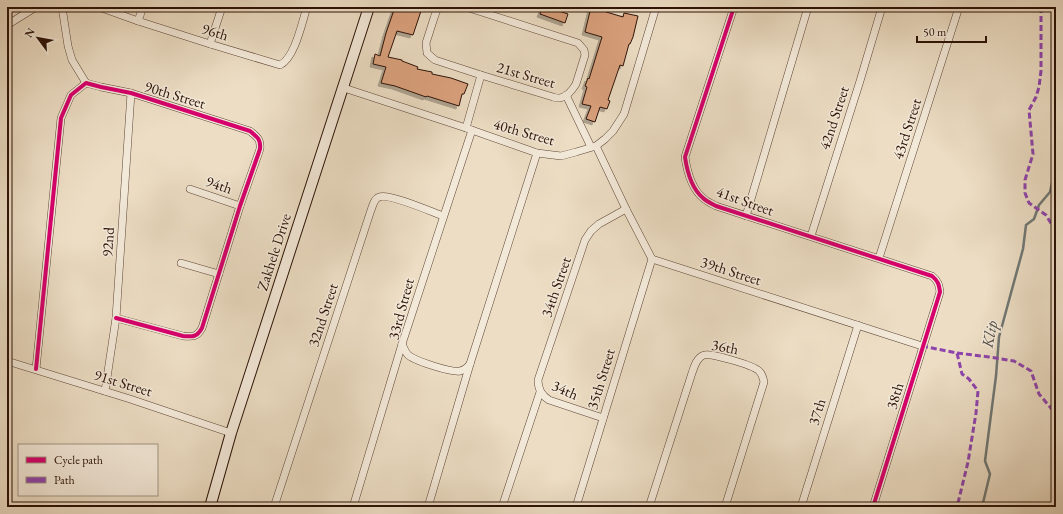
<svg xmlns="http://www.w3.org/2000/svg" width="1063" height="514" font-family="'EB Garamond',serif">
  <style>
    .lines { fill: none; stroke-linecap: round; stroke-linejoin: round }
    .stream { stroke: #6f7774; stroke-width: 2.5 }
    .building { fill: #daa17d; stroke: #2c1207; filter: url(#shadow) }
    .street-casing { stroke: #5c4536; stroke-width: 8 }
    .secondary-casing { stroke: #2c1207; stroke-width: 12 }
    .street { stroke: #f3e9d9; stroke-width: 7 }
    .secondary { stroke: #f3e9d9; stroke-width: 10 }
    .quiet { stroke: #8e44ad; stroke-width: 3; stroke-dasharray: 6 3; stroke-linecap: butt }
    .cycleway-casing { stroke: #f3e9d9; stroke-width: 6 }
    .cycleway { stroke: #d6006c; stroke-width: 4 }
    .labels { text-anchor: middle; stroke-width: 3; stroke-linejoin: round; paint-order: stroke }
    .street-label { font-size: 15px; fill: #2c1207; stroke: #f3e9d9 }
    .water-label { font-size: 16px; font-style: italic; fill: #534d47; stroke: #f3e9d9 }
  </style>
  <defs>
    <filter id="shadow"><feDropShadow dx="-3" dy="3" stdDeviation="0" flood-color="#0004"/></filter>
  </defs>
  <rect width="100%" height="100%" fill="#ecddc4"/>
  <filter id="stains"><feTurbulence type="fractalNoise" baseFrequency=".005" numOctaves="4"/><feColorMatrix values="0 0 0 0 .2 0 0 0 0 .09 0 0 0 0 .02 0 0 0 .5 -.17"/></filter>
  <radialGradient id="worn" r=".72"><stop offset=".6" stop-color="#630" stop-opacity="0"/><stop offset="1" stop-color="#630" stop-opacity=".3"/></radialGradient>
  <g class="lines">
    <polyline class="stream" points="982,507 990,474 985,461 996,376 999,337 1023,249 1026,225 1034,219 1039,205 1050,192 1052,183 1056,176"/>
  </g>
  <g class="building">
    <polygon points="395,7 412,7 421,11 413,35 397,31 388,57 402,60 402,61 418,67 417,69 432,72 432,74 451,78 468,84 464,94 462,94 459,106 427,96 426,97 395,86 381,83 386,67 373,64 375,54 380,56 386,33"/>
    <polygon points="543,7 546,7 568,14 565,23 540,14"/>
    <polygon points="591,7 604,7 603,11 623,17 624,13 638,16 633,37 630,44 629,44 623,66 620,65 608,100 610,101 607,109 600,107 595,122 586,119 591,106 582,104 587,87 585,86 588,78 589,79 602,37 585,32"/>
  </g>
  <g class="lines">
    <defs>
      <g id="street">
        <polyline points="62,7 68,46 72,60 86,83"/>
        <path d="M99 7 138 21 210 44 280 65C295 58 302 22 307 7"/>
        <path d="M438 7 434 18 426 43 427 53 435 60 481 75 553 97C555 98 558 98 560 98 567 97 573 89 576 84L585 55 584 50 578 43 466 7"/>
        <path d="M734 7 685 157C687 171 691 188 703 198 706 201 712 204 716 206L932 276C938 281 939 284 940 292L873 507"/>
        <polyline points="138,21 143,7"/>
        <polyline points="7,25 36,7"/>
        <polyline points="210,44 222,7"/>
        <polyline points="344,88 466,128 537,153 561,156 576,152 596,146 605,139 613,131 624,114 656,7"/>
        <polyline points="566,95 591,147"/>
        <polyline points="466,128 481,75"/>
        <polyline points="596,146 626,209 652,259 922,346"/>
        <polyline points="190,189 240,206"/>
        <polyline points="746,216 808,7"/>
        <polyline points="811,236 860,81 882,7"/>
        <polyline points="879,258 959,7"/>
        <polyline points="181,263 219,274"/>
        <path d="M402 344C404 348 405 352 408 355 415 361 452 373 460 371 465 370 467 368 470 364"/>
        <polyline points="7,361 130,399 231,433"/>
        <path d="M36 369 61 118 71 95 86 83 101 87 131 93 250 131C257 137 261 139 260 149L240 206 202 328C197 337 193 337 183 336L116 318"/>
        <polyline points="105,391 116,318 131,93"/>
        <path d="M603 418 549 400C541 395 538 389 538 380L585 240 591 231 599 224 626 209"/>
        <path d="M274 507 371 210C373 205 374 199 379 197 389 193 432 212 443 216"/>
        <polyline points="353,507 402,344 472,130"/>
        <polyline points="428,507 470,364 537,153"/>
        <polyline points="502,507 540,392"/>
        <polyline points="576,507 652,259"/>
        <path d="M649 507 692 373C694 367 697 357 704 355 711 353 753 365 759 371 762 374 763 377 764 382L725 507"/>
        <polyline points="801,507 858,325"/>
      </g>
      <polyline id="secondary" points="210,507 231,433 369,7"/>
    </defs>
    <use href="#street" class="street-casing"/>
    <use href="#secondary" class="secondary-casing"/>
    <use href="#street" class="street"/>
    <use href="#secondary" class="secondary"/>
    <g class="quiet">
      <polyline points="1041,7 1041,71 1039,87 1036,97 1029,110 1033,154 1025,180 1025,193 1029,203 1046,215 1052,225 1056,247"/>
      <polyline points="922,346 957,353 962,374 969,379 978,391 976,413 968,462 958,503 958,507"/>
      <polyline points="957,353 989,357 1014,361 1031,371 1039,394 1056,414"/>
    </g>
    <defs>
      <g id="cycleway">
        <path d="M734 7 685 157C687 171 691 188 703 198 706 201 712 204 716 206L932 276C938 281 939 284 940 292L873 507"/>
        <path d="M36 369 61 118 71 95 86 83 101 87 131 93 250 131C257 137 261 139 260 149L240 206 202 328C197 337 193 337 183 336L116 318"/>
      </g>
    </defs>
    <use href="#cycleway" class="cycleway-casing"/>
    <use href="#cycleway" class="cycleway"/>
  </g>
  <g class="labels">
    <g class="street-label">
      <text transform="translate(215 32) rotate(17)" y="5">96th</text>
      <text transform="translate(526 75) rotate(16)" y="5">21st Street</text>
      <text transform="translate(175 95) rotate(17)" y="5">90th Street</text>
      <text transform="translate(834 118) rotate(-72)" y="5">42nd Street</text>
      <text transform="translate(907 129) rotate(-72)" y="5">43rd Street</text>
      <text transform="translate(524 132) rotate(16)" y="5">40th Street</text>
      <text transform="translate(219 185) rotate(19)" y="5">94th</text>
      <text transform="translate(745 201) rotate(20)" y="5">41st Street</text>
      <text transform="translate(108 242) rotate(-86)" y="5">92nd</text>
      <text transform="translate(274 252) rotate(-72)" y="5">Zakhele Drive</text>
      <text transform="translate(731 271) rotate(18)" y="5">39th Street</text>
      <text transform="translate(556 287) rotate(-71)" y="5">34th Street</text>
      <text transform="translate(401 309) rotate(-75)" y="5">33rd Street</text>
      <text transform="translate(323 315) rotate(-72)" y="5">32nd Street</text>
      <text transform="translate(725 347) rotate(11)" y="5">36th</text>
      <text transform="translate(601 379) rotate(-73)" y="5">35th Street</text>
      <text transform="translate(123 383) rotate(17)" y="5">91st Street</text>
      <text transform="translate(565 390) rotate(24)" y="5">34th</text>
      <text transform="translate(895 396) rotate(-73)" y="5">38th</text>
      <text transform="translate(817 412) rotate(-73)" y="5">37th</text>
    </g>
    <g class="water-label">
      <text transform="translate(989 334) rotate(-79)" y="6">Klip</text>
    </g>
  </g>
  <rect width="1063" height="514" fill="none" stroke="#ecddc4" stroke-width="24"/>
  <rect x="8" y="8" width="1047" height="498" fill="none" stroke="#2c1207" stroke-width="2"/>
  <rect x="12" y="12" width="1039" height="490" fill="none" stroke="#2c1207"/>
  <rect x="18" y="444" width="140" height="52" fill="#f3e9d9" stroke="#a39385"/>
  <rect x="26" y="457" width="20" height="6" fill="#d6006c" stroke="#a39385"/>
  <text x="54" y="464" font-size="12" fill="#2c1207">Cycle path</text>
  <rect x="26" y="477" width="20" height="6" fill="#8e44ad" stroke="#a39385"/>
  <text x="54" y="484" font-size="12" fill="#2c1207">Path</text>
  <g transform="translate(38 38) rotate(302)" stroke="#f3e9d9" stroke-width="3" paint-order="stroke">
  <path d="M0-3L7 15L0 10L-7 15Z" fill="#2c1207"/>
  <text y="-6" font-size="11" font-weight="bold" text-anchor="middle" fill="#2c1207">N</text>
  </g>
  <path d="M917 36v6h69v-6" fill="none" stroke="#2c1207" stroke-width="2"/>
  <text x="923" y="36" font-size="12" fill="#2c1207" stroke="#f3e9d9" stroke-width="3" paint-order="stroke">50 m</text>
  <rect width="100%" height="100%" filter="url(#stains)"/>
  <rect width="100%" height="100%" fill="url(#worn)"/>
</svg>
